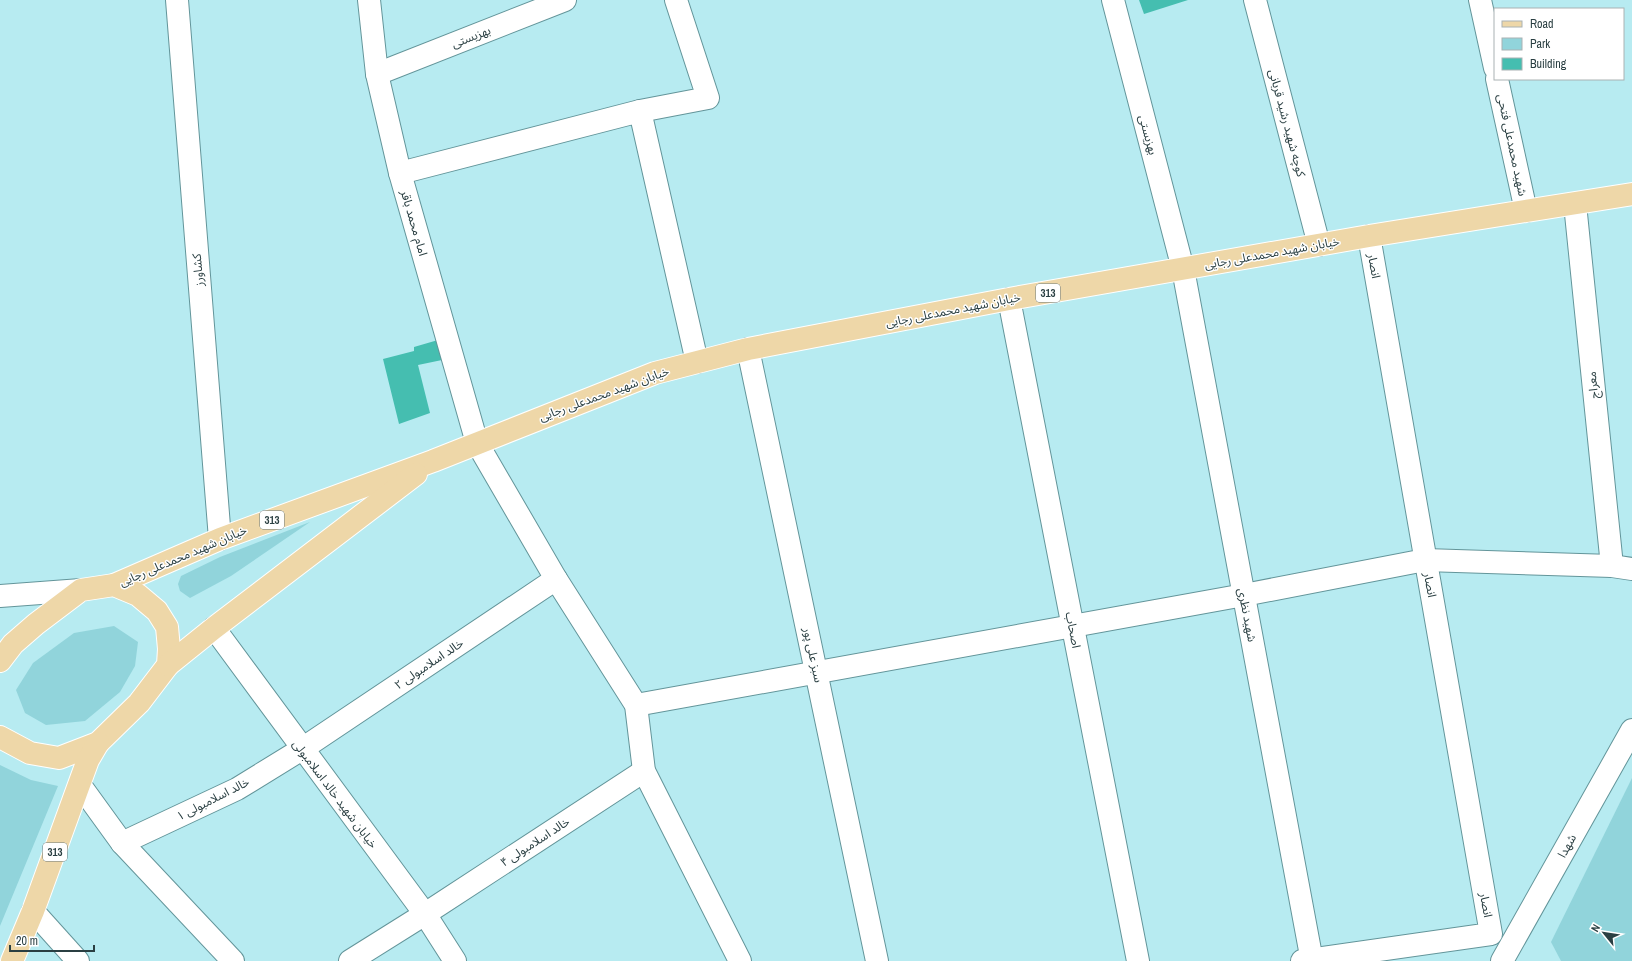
<svg xmlns="http://www.w3.org/2000/svg" width="1632" height="961" font-family="'Archivo Narrow','Noto Sans Arabic',sans-serif">
  <style>
    .green { fill: #91d4db }
    .building { fill: #45beb0 }
    .lines { fill: none; stroke-linecap: round; stroke-linejoin: round }
    .minor-casing { stroke: #63959a; stroke-width: 24 }
    .tertiary-casing { stroke: #63959a; stroke-width: 24 }
    .primary-casing { stroke: #fff; stroke-width: 24 }
    .minor { stroke: #fff; stroke-width: 22 }
    .tertiary { stroke: #fff; stroke-width: 22 }
    .primary { stroke: #eed7a8; stroke-width: 22 }
    .labels { text-anchor: middle; stroke-width: 3; stroke-linejoin: round; paint-order: stroke }
    .shield { fill: #fff; stroke: #6a797b; stroke-width: 1 }
    .shield-label { font-size: 11px; font-weight: bold; fill: #2a3f42 }
    .street-label { font-size: 12px; fill: #2a3f42; stroke: #fff }
  </style>
  <rect width="100%" height="100%" fill="#b7ebf1"/>
  <g class="green">
    <polygon points="310,522 231,576 190,598 180,591 178,584 181,576 220,557"/>
    <polygon points="114,626 138,642 135,666 120,692 85,721 46,725 25,713 16,690 33,663 74,633"/>
    <polygon points="0,765 31,780 58,786 0,926"/>
    <polygon points="1632,778 1632,961 1561,961 1551,942"/>
  </g>
  <g class="building">
    <polygon points="1139,0 1188,0 1144,14"/>
    <polygon points="438,340 442,360 418,365 430,413 399,424 383,359 414,351 414,347"/>
  </g>
  <g class="lines">
    <defs>
      <g id="minor">
        <polyline points="177,0 220,539"/>
        <polyline points="369,0 377,74 400,173 477,443 556,579 636,705 644,771 740,961"/>
        <polyline points="1113,0 1183,269 1312,961"/>
        <polyline points="1255,0 1319,245"/>
        <polyline points="1480,0 1495,68"/>
        <polyline points="377,74 565,0"/>
        <polyline points="1497,79 1526,211"/>
        <polyline points="640,111 708,98 676,0"/>
        <polyline points="400,173 640,111 697,362"/>
        <polyline points="1575,204 1612,566"/>
        <polyline points="1009,299 1138,961"/>
        <polyline points="748,349 877,961"/>
        <polyline points="214,628 425,914 455,961"/>
        <polyline points="636,705 1244,595 1425,560 1612,566 1632,569"/>
        <polyline points="80,785 122,843 233,961"/>
        <polyline points="122,843 237,789 302,749 556,579"/>
        <polyline points="33,911 78,961"/>
        <polyline points="350,961 425,914 644,771"/>
        <polyline points="1302,961 1491,934 1369,236"/>
        <polyline points="1502,961 1632,730"/>
      </g>
      <polyline id="tertiary" points="0,596 81,590"/>
      <g id="primary">
        <polyline points="114,585 220,539 433,461 655,373 748,349 1009,299 1369,236 1632,194"/>
        <polyline points="0,661 13,644 36,624 81,590 114,585 138,595 157,611 167,627 169,649 168,665 139,703 98,743 59,758 30,753 0,737"/>
        <polyline points="168,665 214,628 416,474"/>
        <polyline points="12,961 33,911 88,760 98,743"/>
      </g>
    </defs>
    <use href="#minor" class="minor-casing"/>
    <use href="#tertiary" class="tertiary-casing"/>
    <use href="#primary" class="primary-casing"/>
    <use href="#minor" class="minor"/>
    <use href="#tertiary" class="tertiary"/>
    <use href="#primary" class="primary"/>
  </g>
  <g class="labels">
    <g class="shield">
      <rect x="1036" y="284" width="24" height="18" rx="3"/>
      <rect x="260" y="511" width="24" height="18" rx="3"/>
      <rect x="43" y="843" width="24" height="18" rx="3"/>
    </g>
    <g class="shield-label">
      <text x="1048" y="297">313</text>
      <text x="272" y="524">313</text>
      <text x="55" y="856">313</text>
    </g>
    <g class="street-label">
      <text transform="translate(471 37) rotate(-21)" y="4">بهزیستی</text>
      <text transform="translate(1287 123) rotate(75)" y="4">کوچه شهید رشید قربانی</text>
      <text transform="translate(1148 135) rotate(75)" y="4">بهزیستی</text>
      <text transform="translate(1512 145) rotate(78)" y="4">شهید محمدعلی فتحی</text>
      <text transform="translate(414 223) rotate(74)" y="4">امام محمد باقر</text>
      <text transform="translate(1272 253) rotate(-10)" y="4">خیابان شهید محمدعلی رجایی</text>
      <text transform="translate(1374 266) rotate(80)" y="4">انصار</text>
      <text transform="translate(198 270) rotate(-95)" y="4">کشاورز</text>
      <text transform="translate(953 310) rotate(-11)" y="4">خیابان شهید محمدعلی رجایی</text>
      <text transform="translate(1593 385) rotate(-96)" y="4">معراج</text>
      <text transform="translate(604 394) rotate(-20)" y="4">خیابان شهید محمدعلی رجایی</text>
      <text transform="translate(183 556) rotate(-23)" y="4">خیابان شهید محمدعلی رجایی</text>
      <text transform="translate(1430 585) rotate(80)" y="4">انصار</text>
      <text transform="translate(1247 615) rotate(79)" y="4">شهید نظری</text>
      <text transform="translate(1073 630) rotate(79)" y="4">اصحاب</text>
      <text transform="translate(813 655) rotate(78)" y="4">سبز علی پور</text>
      <text transform="translate(429 664) rotate(-34)" y="4">خالد اسلامبولی ۲</text>
      <text transform="translate(335 794) rotate(53)" y="4">خیابان شهید خالد اسلامبولی</text>
      <text transform="translate(213 799) rotate(-27)" y="4">خالد اسلامبولی ۱</text>
      <text transform="translate(535 842) rotate(-33)" y="4">خالد اسلامبولی ۴</text>
      <text transform="translate(1567 846) rotate(-61)" y="4">شهدا</text>
      <text transform="translate(1486 905) rotate(80)" y="4">انصار</text>
    </g>
  </g>
  <rect x="1494" y="8" width="130" height="72" fill="#ffffff" stroke="#aab2b3"/>
  <rect x="1502" y="21" width="20" height="6" fill="#eed7a8" stroke="#aab2b3"/>
  <text x="1530" y="28" font-size="12" fill="#2a3f42">Road</text>
  <rect x="1502" y="38" width="20" height="12" fill="#91d4db" stroke="#aab2b3"/>
  <text x="1530" y="48" font-size="12" fill="#2a3f42">Park</text>
  <rect x="1502" y="58" width="20" height="12" fill="#45beb0" stroke="#aab2b3"/>
  <text x="1530" y="68" font-size="12" fill="#2a3f42">Building</text>
  <g transform="translate(1604 933) rotate(300)" stroke="#ffffff" stroke-width="3" paint-order="stroke">
  <path d="M0-3L7 15L0 10L-7 15Z" fill="#2a3f42"/>
  <text y="-6" font-size="11" font-weight="bold" text-anchor="middle" fill="#2a3f42">N</text>
  </g>
  <path d="M10 945v6h84v-6" fill="none" stroke="#2a3f42" stroke-width="2"/>
  <text x="16" y="945" font-size="12" fill="#2a3f42" stroke="#ffffff" stroke-width="3" paint-order="stroke">20 m</text>
</svg>
